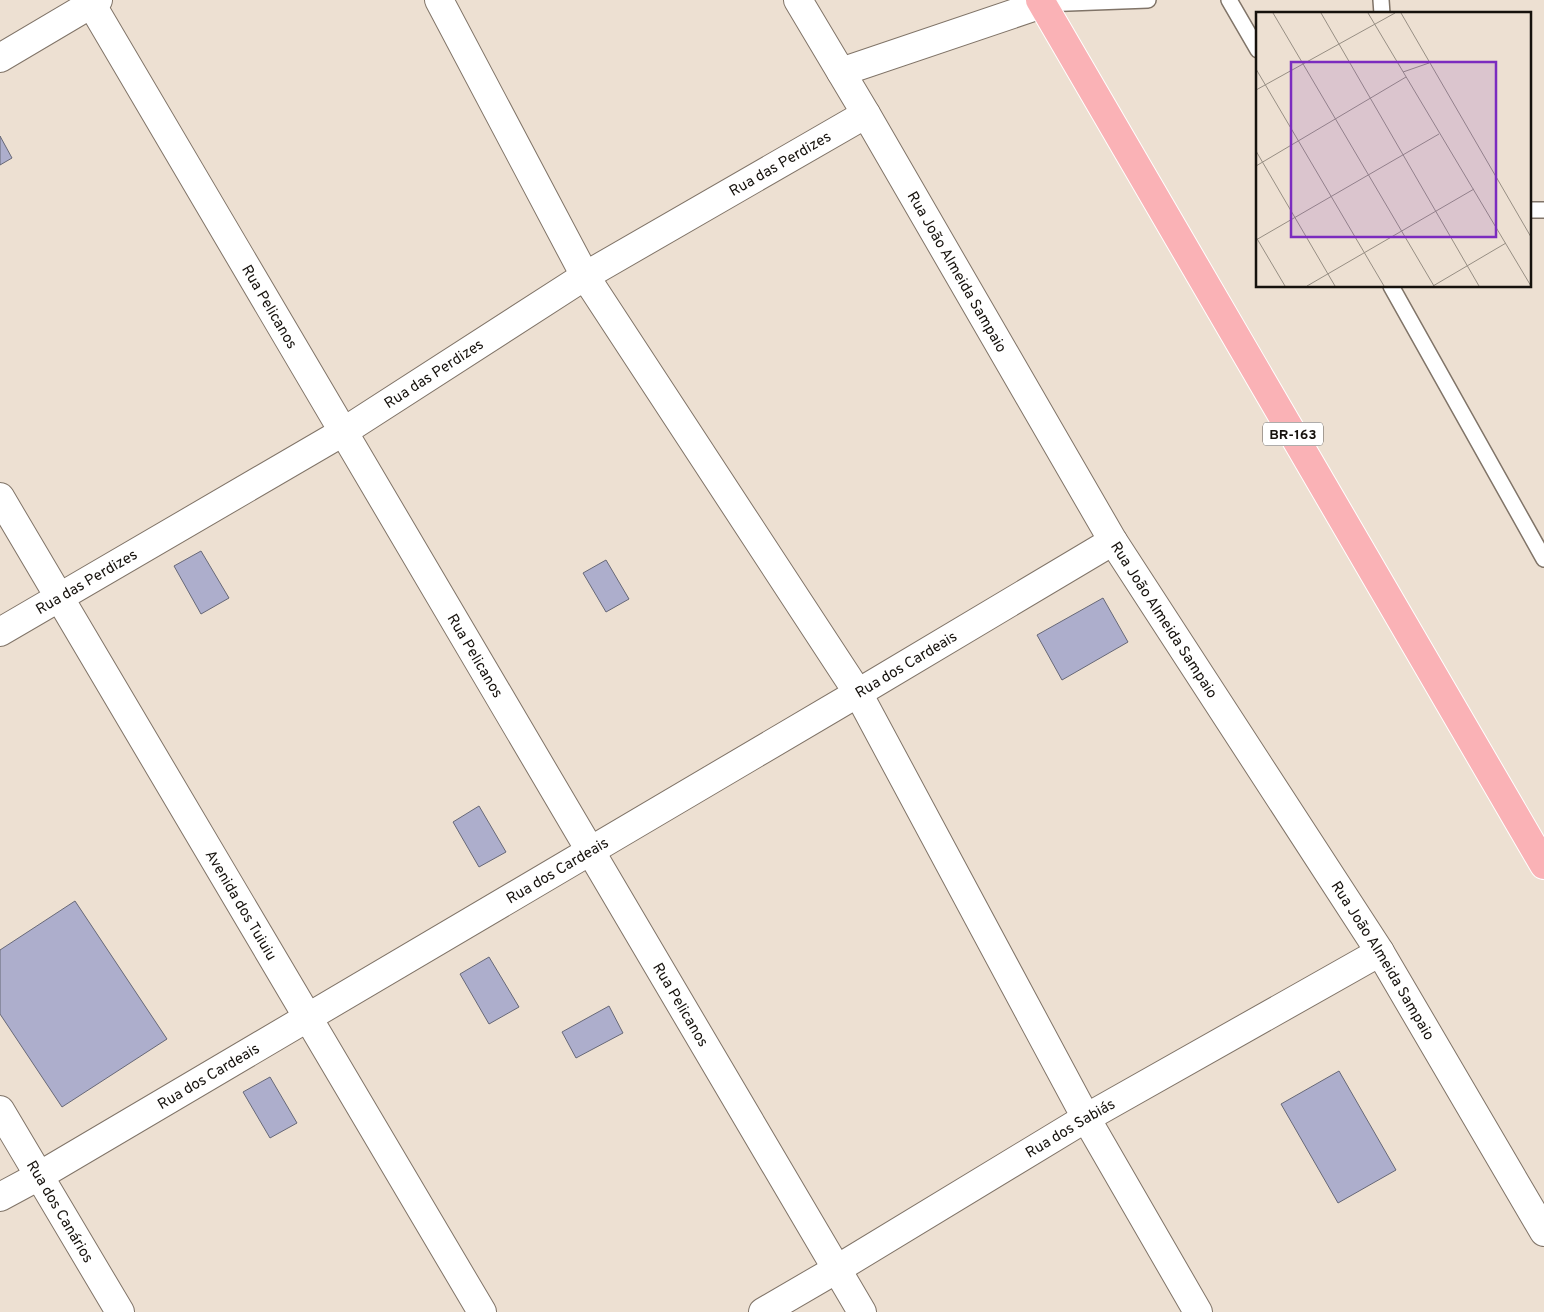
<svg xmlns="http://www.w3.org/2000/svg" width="1544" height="1312" font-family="Overpass,sans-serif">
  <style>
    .building { fill: #adaecc; stroke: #676877 }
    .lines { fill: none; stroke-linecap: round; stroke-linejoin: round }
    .service-casing { stroke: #807468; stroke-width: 18 }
    .minor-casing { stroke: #807468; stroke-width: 30 }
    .trunk-casing { stroke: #fff; stroke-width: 30 }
    .service { stroke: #fff; stroke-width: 15 }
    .minor { stroke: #fff; stroke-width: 28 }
    .trunk { stroke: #fab2b6; stroke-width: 28 }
    .labels { text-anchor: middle; stroke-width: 4; stroke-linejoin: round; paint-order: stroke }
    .shield { fill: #fff; stroke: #5c5956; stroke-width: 1 }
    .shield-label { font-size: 14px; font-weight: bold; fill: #16120d }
    .street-label { font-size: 15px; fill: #16120d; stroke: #fff }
    .inset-road { fill: none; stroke: #978e83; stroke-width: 1 }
    .view { fill: #7b2cbf; fill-opacity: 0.15; stroke: #7b2cbf; stroke-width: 2.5 }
    .inset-edge { fill: none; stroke: #16120d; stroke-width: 2.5 }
  </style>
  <rect width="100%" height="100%" fill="#ede0d2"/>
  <g class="building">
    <polygon points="0,136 12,158 0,165"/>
    <polygon points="201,551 229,598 201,614 174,566"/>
    <polygon points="606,560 629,599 606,612 583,573"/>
    <polygon points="1103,598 1128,642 1062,680 1037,635"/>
    <polygon points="479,806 506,852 479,867 453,822"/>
    <polygon points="75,901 167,1039 62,1107 0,1014 0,950"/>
    <polygon points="489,957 519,1007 489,1024 460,974"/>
    <polygon points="609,1006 623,1033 576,1058 562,1032"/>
    <polygon points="1339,1071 1396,1170 1338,1203 1281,1104"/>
    <polygon points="270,1077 297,1123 270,1138 243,1092"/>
  </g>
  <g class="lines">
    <defs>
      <g id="service">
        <polyline points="1229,0 1258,50"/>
        <polyline points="1381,0 1382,14"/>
        <polyline points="1042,4 1148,0"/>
        <polyline points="1530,210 1544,210"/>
        <polyline points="1391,286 1544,559"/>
      </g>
      <g id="minor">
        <path id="s1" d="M89 0 862 1312"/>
        <polyline points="439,0 585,276 858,693 1086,1118 1198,1312"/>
        <path id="s2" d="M798 0 866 114 1113 541 1380 952 1544 1232"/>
        <polyline points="0,58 98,0"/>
        <polyline points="841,72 1042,4"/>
        <path id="s3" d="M0 497 482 1312"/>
        <path id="s4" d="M0 632 343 432 585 276 866 114"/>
        <path id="s5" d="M0 1110 120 1312"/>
        <path id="s6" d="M0 1197 39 1176 858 693 1113 541"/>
        <path id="s7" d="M763 1312 837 1269 1086 1118 1380 952"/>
      </g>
      <polyline id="trunk" points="1040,0 1544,865"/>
    </defs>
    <use href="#service" class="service-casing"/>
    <use href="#minor" class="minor-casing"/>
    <use href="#trunk" class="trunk-casing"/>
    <use href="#service" class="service"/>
    <use href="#minor" class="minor"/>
    <use href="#trunk" class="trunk"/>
  </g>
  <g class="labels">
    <rect class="shield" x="1263" y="422.5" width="60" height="23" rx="4"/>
    <g class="shield-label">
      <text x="1293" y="439">BR-163</text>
    </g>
    <g class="street-label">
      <text dy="5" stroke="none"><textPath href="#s4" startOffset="910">Rua das Perdizes</textPath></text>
      <text dy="5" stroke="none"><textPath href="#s2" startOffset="315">Rua João Almeida Sampaio</textPath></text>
      <text dy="5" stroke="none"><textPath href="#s1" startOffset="356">Rua Pelicanos</textPath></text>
      <text dy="5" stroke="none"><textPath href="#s4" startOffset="505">Rua das Perdizes</textPath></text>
      <text dy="5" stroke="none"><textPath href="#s4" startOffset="100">Rua das Perdizes</textPath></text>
      <text dy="5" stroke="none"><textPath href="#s2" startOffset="720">Rua João Almeida Sampaio</textPath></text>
      <text dy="5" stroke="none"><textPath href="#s1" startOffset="761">Rua Pelicanos</textPath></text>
      <text dy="5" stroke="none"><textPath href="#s6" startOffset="1051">Rua dos Cardeais</textPath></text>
      <text dy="5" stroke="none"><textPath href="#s6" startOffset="646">Rua dos Cardeais</textPath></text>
      <text dy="5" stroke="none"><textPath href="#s3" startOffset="474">Avenida dos Tuiuiu</textPath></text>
      <text dy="5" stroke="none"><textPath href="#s2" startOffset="1125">Rua João Almeida Sampaio</textPath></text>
      <text dy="5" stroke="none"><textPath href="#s1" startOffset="1166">Rua Pelicanos</textPath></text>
      <text dy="5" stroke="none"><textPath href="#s6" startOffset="241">Rua dos Cardeais</textPath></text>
      <text dy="5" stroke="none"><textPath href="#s7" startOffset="358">Rua dos Sabiás</textPath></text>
      <text dy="5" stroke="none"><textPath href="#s5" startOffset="118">Rua dos Canários</textPath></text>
    </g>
  </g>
  <g transform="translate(1256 12)">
    <rect width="275" height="275" fill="#ede0d2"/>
    <path class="inset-road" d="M17 1 178 274M65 1 223 274M112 1 275 274M145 1 275 225M0 57 128 274M147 60 173 51M0 78 139 1M0 139 79 274M0 154 150 65M0 225 29 274M0 228 183 122M51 274 218 177M177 274 250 231"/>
    <path class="view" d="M35 50H240V225H35Z"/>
    <rect width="275" height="275" class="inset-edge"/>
  </g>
</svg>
